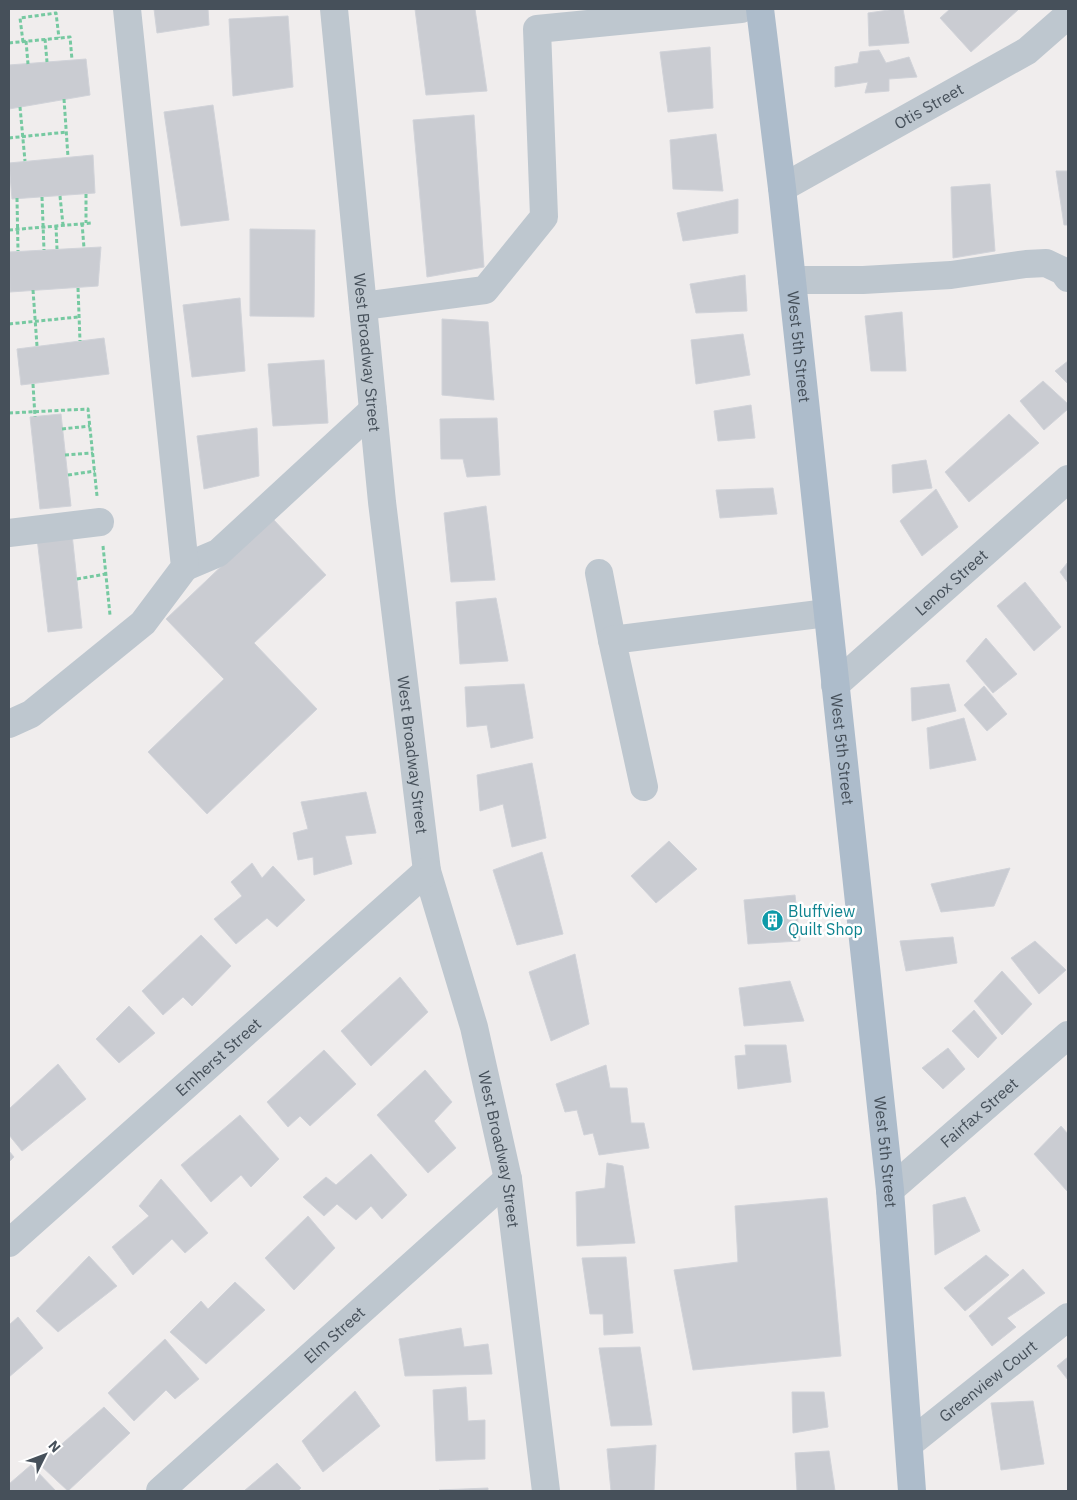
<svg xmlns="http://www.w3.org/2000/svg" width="1077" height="1500" font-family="'IBM Plex Sans',sans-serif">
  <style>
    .building { fill: #caccd2; stroke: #d1d3d9 }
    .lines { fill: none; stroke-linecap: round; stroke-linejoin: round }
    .path { stroke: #76c9a1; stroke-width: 3; stroke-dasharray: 4 2.5; stroke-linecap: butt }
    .minor { stroke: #bec7cf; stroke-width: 28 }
    .major { stroke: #adbccb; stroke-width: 28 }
    .labels { text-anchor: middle; stroke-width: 5; stroke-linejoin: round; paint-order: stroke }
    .street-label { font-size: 16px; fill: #46505a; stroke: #fff }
    .culture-label { font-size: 16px; fill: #0d838f; stroke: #fff; text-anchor: start }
  </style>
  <rect width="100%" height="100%" fill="#f0eded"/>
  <g class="building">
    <polygon points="154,9 208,9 209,25 157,33"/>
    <polygon points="415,9 475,9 487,91 426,95"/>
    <polygon points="896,9 903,9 909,43 869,46 868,13"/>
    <polygon points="950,9 1019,9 971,52 940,18"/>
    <polygon points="288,16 293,87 233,96 229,19"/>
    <polygon points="710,47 713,108 668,112 660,52"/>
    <polygon points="879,50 886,63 909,57 917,77 889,79 889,91 865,93 868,82 835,87 835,67 858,63 860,52"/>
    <polygon points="86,59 90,95 9,109 9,65"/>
    <polygon points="213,105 229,220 181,226 164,112"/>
    <polygon points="474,115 484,267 427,277 413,120"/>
    <polygon points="716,134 723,191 673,189 670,140"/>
    <polygon points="93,155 95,193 12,199 9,163"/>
    <polygon points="1056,171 1068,171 1068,225 1064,225"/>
    <polygon points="990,184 995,251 953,258 951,187"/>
    <polygon points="738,199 738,233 683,241 677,213"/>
    <polygon points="250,229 315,230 314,317 250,316"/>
    <polygon points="101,247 98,286 10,292 9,252"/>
    <polygon points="745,275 747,311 696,313 690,284"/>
    <polygon points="240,298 245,371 192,377 183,305"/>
    <polygon points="902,312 906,371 871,371 865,316"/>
    <polygon points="442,319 488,322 494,400 442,395"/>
    <polygon points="743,334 750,375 696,384 691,340"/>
    <polygon points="104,338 109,374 21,385 17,349"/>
    <polygon points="324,360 328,423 273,426 268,364"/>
    <polygon points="1068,361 1068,384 1055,371"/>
    <polygon points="1043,381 1068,404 1068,409 1044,430 1020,401"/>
    <polygon points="751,405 755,438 718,441 714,411"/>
    <polygon points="61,414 71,506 40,509 30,417"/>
    <polygon points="1009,414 1039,443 969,502 945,472"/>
    <polygon points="497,418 500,475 467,477 463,459 441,459 440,419"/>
    <polygon points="257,428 259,476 204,489 197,436"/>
    <polygon points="926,460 932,488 893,493 892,465"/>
    <polygon points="773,488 777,514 720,518 716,490"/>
    <polygon points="936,489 958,527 922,556 900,521"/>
    <polygon points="486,506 495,580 451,582 444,513"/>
    <polygon points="272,518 326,575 254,643 317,709 207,814 148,752 224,679 166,619"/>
    <polygon points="72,534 82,628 48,632 37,538"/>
    <polygon points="1068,562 1068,583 1060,572"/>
    <polygon points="1025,582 1061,627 1034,651 997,606"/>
    <polygon points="496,598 508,661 460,664 456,602"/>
    <polygon points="986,638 1017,674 993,693 966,661"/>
    <polygon points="524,684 533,738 491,748 487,725 467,727 465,687"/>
    <polygon points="949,684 956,711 912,721 911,688"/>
    <polygon points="984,686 1007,714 987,731 964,705"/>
    <polygon points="964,718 976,760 930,769 927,728"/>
    <polygon points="532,763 546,838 512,847 503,804 480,811 477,775"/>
    <polygon points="366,792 376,833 345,836 352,864 314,875 313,857 298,860 293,833 308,829 301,802"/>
    <polygon points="669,841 697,869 656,903 631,876"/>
    <polygon points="542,852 563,934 517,945 493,870"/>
    <polygon points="252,863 262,878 273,866 305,900 277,927 267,918 236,944 214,919 242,896 231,882"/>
    <polygon points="1010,868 994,906 941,912 931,884"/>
    <polygon points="795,895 800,941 748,944 744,900"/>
    <polygon points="201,935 231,966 192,1006 183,997 163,1015 142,991"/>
    <polygon points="953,937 957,963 906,971 900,941"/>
    <polygon points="1035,941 1066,970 1039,994 1011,958"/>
    <polygon points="575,954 589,1024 551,1041 529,972"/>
    <polygon points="1002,971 1032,1004 1002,1035 974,1001"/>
    <polygon points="400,977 428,1012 371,1066 341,1031"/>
    <polygon points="790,981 804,1021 744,1026 739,988"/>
    <polygon points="129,1006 155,1033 119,1063 96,1039"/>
    <polygon points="974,1010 997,1038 978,1058 952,1031"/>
    <polygon points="745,1045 786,1045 791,1082 738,1089 735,1056 746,1055"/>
    <polygon points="948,1048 965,1069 943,1089 922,1068"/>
    <polygon points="324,1050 356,1084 310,1126 300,1116 288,1127 267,1102"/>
    <polygon points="58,1064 86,1099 22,1151 9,1135 9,1109"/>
    <polygon points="606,1065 610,1088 627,1088 631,1123 644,1123 649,1148 599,1155 593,1133 584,1135 577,1110 565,1112 556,1084"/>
    <polygon points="425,1070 452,1102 434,1121 456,1148 428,1173 377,1115"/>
    <polygon points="240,1115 279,1159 251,1187 241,1175 211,1202 181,1165"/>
    <polygon points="1061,1126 1068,1134 1068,1190 1067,1191 1034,1154"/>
    <polygon points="9,1151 14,1157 9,1162"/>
    <polygon points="371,1154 407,1195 382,1219 371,1206 356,1220 337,1204 324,1216 303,1197 326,1177 336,1185"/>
    <polygon points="607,1163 623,1166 635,1243 577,1246 576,1192 605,1188"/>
    <polygon points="161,1179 208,1233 185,1253 172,1239 133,1275 112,1247 149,1216 139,1206"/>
    <polygon points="965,1197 980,1231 935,1255 933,1205"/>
    <polygon points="827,1198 841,1356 693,1370 674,1270 738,1262 735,1206"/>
    <polygon points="308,1216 335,1248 294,1290 265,1258"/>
    <polygon points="986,1255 1009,1275 965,1311 944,1288"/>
    <polygon points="89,1256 117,1286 58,1332 36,1311"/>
    <polygon points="626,1257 633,1333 604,1335 603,1314 590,1314 582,1258"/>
    <polygon points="1023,1269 1045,1293 1007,1318 1016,1327 992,1346 969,1316"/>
    <polygon points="235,1282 265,1310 206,1364 170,1332 201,1301 208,1309"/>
    <polygon points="18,1317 43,1348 9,1377 9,1325"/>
    <polygon points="461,1328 464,1347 488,1344 492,1374 405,1376 399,1339"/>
    <polygon points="165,1339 199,1379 175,1399 166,1390 134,1421 108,1393"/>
    <polygon points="640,1347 652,1425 611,1426 599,1348"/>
    <polygon points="1068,1357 1068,1380 1057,1366"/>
    <polygon points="466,1387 468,1421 485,1420 485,1459 436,1461 433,1390"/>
    <polygon points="355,1391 380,1426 323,1472 302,1441"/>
    <polygon points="792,1392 824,1392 828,1427 793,1433"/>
    <polygon points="1033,1401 1044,1464 1001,1470 991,1403"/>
    <polygon points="104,1407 130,1433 68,1491 39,1464"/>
    <polygon points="656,1445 654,1491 611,1491 607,1449"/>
    <polygon points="829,1451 835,1491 797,1491 795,1453"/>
    <polygon points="277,1463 301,1488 298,1491 244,1491"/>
    <polygon points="31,1465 56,1491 9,1491 9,1484"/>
    <polygon points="488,1488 488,1491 439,1491 439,1490"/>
  </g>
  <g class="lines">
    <g class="path">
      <polyline points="45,39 47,62"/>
      <polyline points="26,41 28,64"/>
      <polyline points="23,42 20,18 56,13 59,38"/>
      <polyline points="9,43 70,37 72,60"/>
      <polyline points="64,99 68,157"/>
      <polyline points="20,107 25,161"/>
      <polyline points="9,138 67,132"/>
      <polyline points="86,194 86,223"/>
      <polyline points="60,196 63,225"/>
      <polyline points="42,197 44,250"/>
      <polyline points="17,198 18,251"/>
      <polyline points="82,223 84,248"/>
      <polyline points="56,226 57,249"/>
      <polyline points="9,230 92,223"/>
      <polyline points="78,288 80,341"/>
      <polyline points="33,290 37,346"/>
      <polyline points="9,324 78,317"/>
      <polyline points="33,384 35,417"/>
      <polyline points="9,413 88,409 97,496"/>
      <polyline points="62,429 90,426"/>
      <polyline points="65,455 93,453"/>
      <polyline points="68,475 95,471"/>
      <polyline points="103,546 110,615"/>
      <polyline points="77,579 106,574"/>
    </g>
    <g class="minor">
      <path id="s1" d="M334 9 382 502 427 871 474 1027 508 1179 546 1491"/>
      <path id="s2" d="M782 188 1027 51 1068 15"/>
      <polyline points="792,280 863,280 951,275 1026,264 1046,263 1063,271 1068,278"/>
      <polyline points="363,306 485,290 544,217 537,29 741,9"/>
      <polyline points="9,533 100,522"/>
      <polyline points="185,567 218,553 373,410"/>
      <polyline points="599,573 612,640"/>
      <path id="s3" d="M835 685 1068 479"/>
      <polyline points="9,724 31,714 143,623 185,567 127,9"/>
      <polyline points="644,787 612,640 827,613"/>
      <path id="s4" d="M890 1190 1068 1035"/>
      <path id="s5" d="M9 1243 427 871"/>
      <path id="s6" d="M909 1444 1068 1317"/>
      <path id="s7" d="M160 1491 508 1179"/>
    </g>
    <path class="major" id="s8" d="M760 9 782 188 890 1190 912 1491"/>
  </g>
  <defs>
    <symbol id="building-disc" viewBox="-11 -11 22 22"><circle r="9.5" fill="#0f9aa8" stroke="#fff"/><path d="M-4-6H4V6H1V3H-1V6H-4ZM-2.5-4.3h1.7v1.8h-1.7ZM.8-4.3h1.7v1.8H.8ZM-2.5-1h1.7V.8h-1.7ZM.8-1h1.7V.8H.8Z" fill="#fff"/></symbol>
  </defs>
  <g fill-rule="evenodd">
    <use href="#building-disc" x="760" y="908" width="25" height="25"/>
  </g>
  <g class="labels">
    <g class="street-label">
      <text dy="6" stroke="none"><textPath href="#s2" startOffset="168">Otis Street</textPath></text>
      <text dy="6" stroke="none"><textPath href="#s8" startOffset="340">West 5th Street</textPath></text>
      <text dy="6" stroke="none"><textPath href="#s1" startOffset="345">West Broadway Street</textPath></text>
      <text dy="6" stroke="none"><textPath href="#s3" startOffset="155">Lenox Street</textPath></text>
      <text dy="6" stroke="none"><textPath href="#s8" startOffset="745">West 5th Street</textPath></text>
      <text dy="6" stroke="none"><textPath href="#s1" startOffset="750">West Broadway Street</textPath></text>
      <text dy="6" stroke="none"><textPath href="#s5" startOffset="280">Emherst Street</textPath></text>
      <text dy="6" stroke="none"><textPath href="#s4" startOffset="118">Fairfax Street</textPath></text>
      <text dy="6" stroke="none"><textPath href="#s1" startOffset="1155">West Broadway Street</textPath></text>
      <text dy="6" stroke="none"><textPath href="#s8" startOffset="1150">West 5th Street</textPath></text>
      <text dy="6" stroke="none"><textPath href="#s7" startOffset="234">Elm Street</textPath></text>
      <text dy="6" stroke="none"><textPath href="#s6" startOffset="101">Greenview Court</textPath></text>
    </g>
    <g class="culture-label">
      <text x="788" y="917">Bluffview<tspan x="788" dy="18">Quilt Shop</tspan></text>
    </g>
  </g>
  <rect width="1077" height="1500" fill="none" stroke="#46505a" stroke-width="20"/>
  <g transform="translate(45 1455) rotate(48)" stroke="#ffffff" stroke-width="4" paint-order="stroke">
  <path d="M0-4L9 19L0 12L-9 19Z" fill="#46505a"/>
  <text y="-8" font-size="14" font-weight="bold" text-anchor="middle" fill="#46505a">N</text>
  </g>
</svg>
